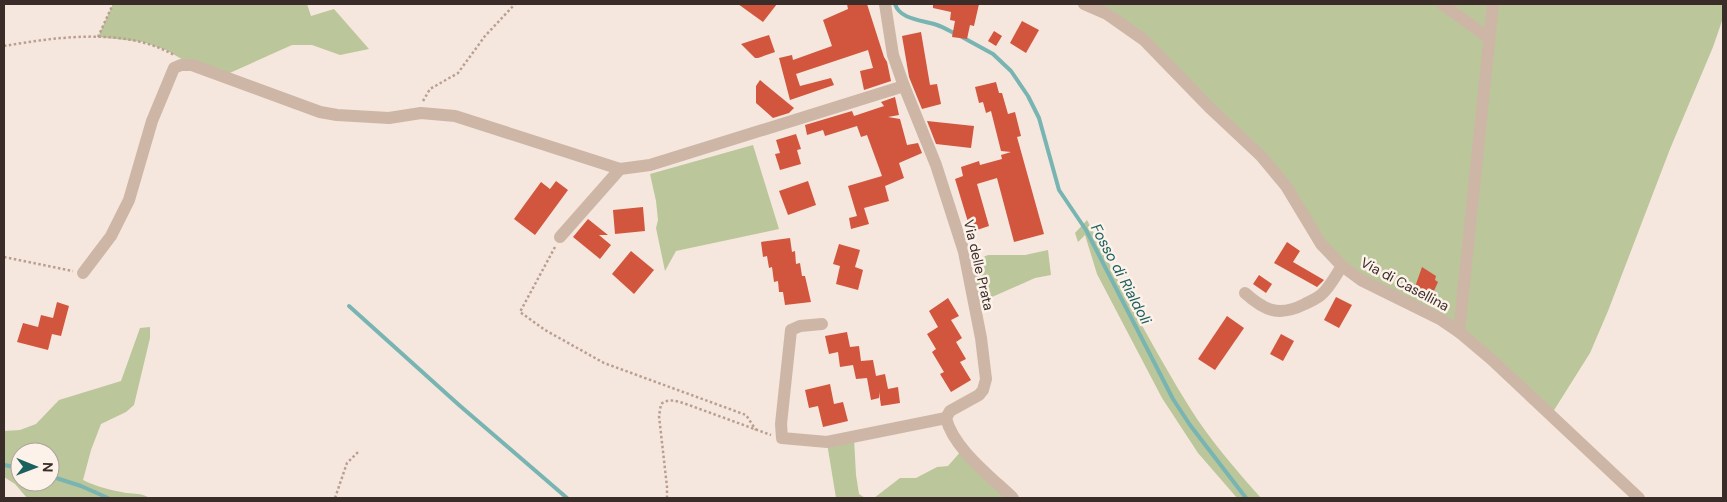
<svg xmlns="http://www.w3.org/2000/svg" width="1727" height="502" font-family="'DM Sans',sans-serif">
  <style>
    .green { fill: #bbc69b; fill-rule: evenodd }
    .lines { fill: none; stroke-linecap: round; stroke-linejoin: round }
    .stream { stroke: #78b5b2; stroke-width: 4 }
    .building { fill: #d2553e }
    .path { stroke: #ba9f91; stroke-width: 2.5; stroke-dasharray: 2.5 2.5; stroke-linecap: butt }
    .minor { stroke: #ceb6a7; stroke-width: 12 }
    .labels { text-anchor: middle; stroke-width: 5; stroke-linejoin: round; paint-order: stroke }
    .street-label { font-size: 14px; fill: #3a2c28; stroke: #fcf2ea }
    .water-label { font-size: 15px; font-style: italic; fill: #19605f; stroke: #fcf2ea }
  </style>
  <rect width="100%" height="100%" fill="#f5e7dd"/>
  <g class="green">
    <polygon points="113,4 307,4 311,16 334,9 369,49 340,55 312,45 292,45 223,76 192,65 166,50 143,42 98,37"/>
    <polygon points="1084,4 1723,4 1723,18 1713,47 1670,149 1608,311 1590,353 1551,415 1459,332 1342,266 1286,186 1144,40"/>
    <polygon points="753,145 779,229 676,251 665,271 656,228 658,220 656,201 650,174"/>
    <path d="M1087 220C1119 283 1152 347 1190 408 1209 439 1237 471 1261 498H1237L1198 453 1162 398 1097 274 1085 235 1078 242 1075 233Z"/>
    <polygon points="1048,250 1051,275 1035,278 974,305 967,264 988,255 1025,255"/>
    <path d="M150 327V338L134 405 126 412 101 424 91 450 83 480C97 487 111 490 126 493 136 494 141 493 150 498H27L15 484 4 477V431L20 430 36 424 59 400 121 381 140 328ZM20 452H50V482H20Z"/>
    <polygon points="854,438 856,475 859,494 865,498 836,498 827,443"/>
    <polygon points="963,449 1013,498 874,498 900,478 916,478 937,467 948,466"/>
  </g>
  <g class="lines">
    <g class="stream">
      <path d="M895 4C900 20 923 20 937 25 943 27 950 31 956 34"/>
      <polyline points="962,37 993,54 1011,71 1028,96 1039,118 1059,190 1086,230 1173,399 1190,425 1246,498"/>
      <polyline points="349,306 459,405 567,498"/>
      <polyline points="4,465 20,468"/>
      <polyline points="50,476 81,486 108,498"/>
    </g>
  </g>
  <g class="building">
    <polygon points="738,4 777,4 763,22"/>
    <polygon points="847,4 867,4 884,57 887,62 891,81 864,90 860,71 873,68 868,50 796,74 800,86 831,78 834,85 790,100 779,58 792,55 793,60 832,46 823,20 848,9"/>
    <polygon points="933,4 979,4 974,26 970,25 967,39 952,37 955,21 950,20 951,12 933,8"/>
    <polygon points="1022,21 1039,30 1026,53 1010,43"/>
    <polygon points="994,31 1002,36 996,46 988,41"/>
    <polygon points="921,32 930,85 937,84 941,104 922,109 909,77 902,36"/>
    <polygon points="769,35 775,52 758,58 755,58 741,44"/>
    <polygon points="760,80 794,108 789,113 773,118 756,103 756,86"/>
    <polygon points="996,82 999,93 1002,93 1008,114 1015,112 1021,136 1017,137 1044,234 1014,242 997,178 977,184 989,226 971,232 955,179 963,176 961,167 979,161 980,165 1002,159 1001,155 1011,152 1001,151 991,111 986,113 983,102 979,103 975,87"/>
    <polygon points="895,97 899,115 888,117 900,119 907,145 918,143 922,153 899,163 904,178 885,186 889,201 864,208 869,224 851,229 849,218 857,216 848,186 882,176 867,135 861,137 857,126 825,136 823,130 807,135 805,125 852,111 854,116 884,106 881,102"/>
    <polygon points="927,121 974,126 971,148 936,144"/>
    <polygon points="796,134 801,149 797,150 801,164 780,170 775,154 780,153 776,140"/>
    <polygon points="556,181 568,190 535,235 514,219 541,182 550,189"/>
    <polygon points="808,181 816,205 788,215 779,191"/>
    <polygon points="643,207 645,231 615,234 613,210"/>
    <polygon points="588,219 608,235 599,235 611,245 600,259 573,237"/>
    <polygon points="790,238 792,252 795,251 796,264 800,263 802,276 805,276 811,302 785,305 783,292 779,292 778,281 774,282 772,267 769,268 767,256 763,257 761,242"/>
    <polygon points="1287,242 1300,251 1293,262 1324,280 1317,287 1274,263"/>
    <polygon points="839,244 860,250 855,267 863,270 858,290 836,284 840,266 833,264"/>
    <polygon points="631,251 654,270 634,294 612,274"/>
    <polygon points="1422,267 1436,276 1435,280 1438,282 1433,293 1426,290 1425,292 1415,287"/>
    <polygon points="1259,275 1272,284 1266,293 1253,284"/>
    <polygon points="1336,297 1352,305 1339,328 1324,320"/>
    <polygon points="948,298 959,316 951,320 962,338 956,342 966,359 960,362 971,380 951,392 940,374 944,372 932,352 936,349 927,334 938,327 929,311"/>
    <polygon points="57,302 69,306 61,336 52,334 48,350 17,342 23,323 38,327 41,315 53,318"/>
    <polygon points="1227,316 1244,328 1215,370 1198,359"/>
    <polygon points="847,332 850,347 859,346 861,361 873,360 876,376 885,374 888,389 898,387 900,403 881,406 879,392 879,398 871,400 867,378 856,379 853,365 840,367 838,352 829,354 825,336"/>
    <polygon points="1281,334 1294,341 1283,361 1270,354"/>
    <polygon points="830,384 834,404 843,402 848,421 823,427 818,406 809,408 805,390"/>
  </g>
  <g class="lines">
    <g class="path">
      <polyline points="98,37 113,4"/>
      <path d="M4 46C57 37 125 27 174 55"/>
      <polyline points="423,101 430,89 458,73 485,36 515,4"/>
      <polyline points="555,247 520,312 545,330 604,363 746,415 756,430"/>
      <polyline points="4,257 73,271"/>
      <polyline points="335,498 347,463 359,451"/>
      <path d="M667 498V487L659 416 661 404C669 398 677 401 686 404L771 435"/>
    </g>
    <g class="minor">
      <path d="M885 4 893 55 904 86 936 165 964 252 981 338 986 379 983 390 979 395 950 411 946 418C953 448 991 477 1013 498"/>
      <polyline points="1084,4 1107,14 1144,40 1211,109 1261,156 1286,186 1321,244 1342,266 1361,280 1440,319 1459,332 1491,359 1639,498"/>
      <polyline points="1442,4 1489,38"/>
      <polyline points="560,237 620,169"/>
      <polyline points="83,273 111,236 129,200 152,121 174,68 181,65 192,65 320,112 337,115 389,118 421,113 455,116 620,169 650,165 904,86"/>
      <path d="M1245 293C1265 311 1279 317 1305 304 1310 301 1317 299 1322 294 1330 287 1336 275 1342 266"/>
      <polyline points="822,324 800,326 791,330 781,424 782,438 827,442 946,418"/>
      <polyline points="1459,332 1493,4"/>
    </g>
  </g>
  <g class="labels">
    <g class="street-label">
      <text transform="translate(979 265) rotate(77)" y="5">Via delle Prata</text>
      <text transform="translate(1405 284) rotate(28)" y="5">Via di Casellina</text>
    </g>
    <g class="water-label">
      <text transform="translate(1121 274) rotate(62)" y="5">Fosso di Rialdoli</text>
    </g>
  </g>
  <rect width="1727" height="502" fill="none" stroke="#3a2c28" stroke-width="10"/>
  <g transform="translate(35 467) rotate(91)"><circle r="24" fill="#fcf2ea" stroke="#aea39c"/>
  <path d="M0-4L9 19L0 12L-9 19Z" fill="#19605f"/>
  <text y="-8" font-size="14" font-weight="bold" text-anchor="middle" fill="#3a2c28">N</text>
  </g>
</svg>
